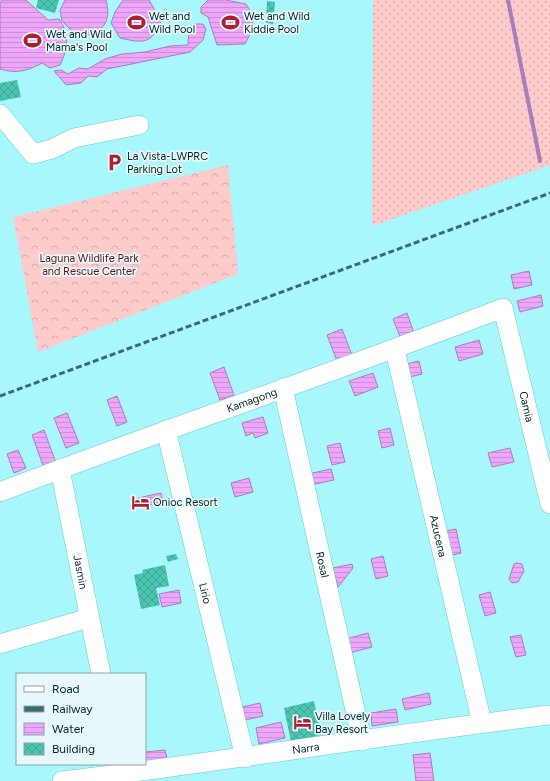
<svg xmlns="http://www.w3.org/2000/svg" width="550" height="781" font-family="Figtree,sans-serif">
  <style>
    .grass { fill: url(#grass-dots) }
    .forest { fill: url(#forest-crowns) }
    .water { fill: url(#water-rules); stroke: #a87fbb }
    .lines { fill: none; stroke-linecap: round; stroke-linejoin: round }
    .stream { stroke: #a87fbb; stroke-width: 4 }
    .building { fill: url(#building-cross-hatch) }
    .minor-casing { stroke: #63cbd3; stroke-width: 20 }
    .minor { stroke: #fff; stroke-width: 19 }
    .rail { stroke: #3a6b6f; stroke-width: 3; stroke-dasharray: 6 3; stroke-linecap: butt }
    .labels { text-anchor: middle; stroke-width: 3.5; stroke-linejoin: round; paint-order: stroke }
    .poi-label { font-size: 11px; fill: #032528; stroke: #e6f8fa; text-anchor: start }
    .park-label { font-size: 11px; fill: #5c161a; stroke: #e6f8fa }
    .street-label { font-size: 11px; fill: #032528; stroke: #e6f8fa }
  </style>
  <defs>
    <pattern id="grass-dots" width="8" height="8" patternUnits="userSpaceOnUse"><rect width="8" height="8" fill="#fdcbc9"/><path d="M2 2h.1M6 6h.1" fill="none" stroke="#d7aead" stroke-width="1.8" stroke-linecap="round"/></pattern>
    <pattern id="forest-crowns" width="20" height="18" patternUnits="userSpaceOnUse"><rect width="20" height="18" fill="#fdcbc9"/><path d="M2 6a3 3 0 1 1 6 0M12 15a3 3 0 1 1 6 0" fill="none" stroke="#d7aead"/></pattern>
    <pattern id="water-rules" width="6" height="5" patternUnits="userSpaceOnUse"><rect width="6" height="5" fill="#eea6fa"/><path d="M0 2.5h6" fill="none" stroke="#ca8fd6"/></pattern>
    <pattern id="building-cross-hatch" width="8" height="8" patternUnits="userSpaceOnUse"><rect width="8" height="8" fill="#4cc4b2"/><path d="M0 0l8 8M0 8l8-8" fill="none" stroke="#41a899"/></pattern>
  </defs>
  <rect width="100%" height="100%" fill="#a8f7fd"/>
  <polygon class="grass" points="373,0 550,0 550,165 372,226"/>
  <polygon class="forest" points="228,165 238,274 38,352 13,217"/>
  <g class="water">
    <path d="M2 0H26L48 20 59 19C70 34 68 49 60 65L50 68 42 63C28 71 16 74 0 69V2Z"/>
    <path d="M65 0H106C110 14 108 28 92 34 88 36 79 34 74 33L62 21 60 10Z"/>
    <path d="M123 0H149L161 21C152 45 142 43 120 38L111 23 115 12Z"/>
    <path d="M208 0H226L246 4C256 19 254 28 245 44L217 45 208 17 201 13V7Z"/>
    <polygon points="193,24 203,24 206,29 203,40 190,52 107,69 97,77 88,76 81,83 66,85 54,71 61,70 68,74 79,68 88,69 105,59 122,54 145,52 170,46 188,45 189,30"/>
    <polygon points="529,271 532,285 514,289 511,275"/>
    <polygon points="541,295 543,306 520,312 517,301"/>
    <polygon points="407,313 414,333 401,339 393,319"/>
    <polygon points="342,329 352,355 337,361 327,335"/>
    <polygon points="479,340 483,354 459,361 455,347"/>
    <polygon points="419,361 422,374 401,379 398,366"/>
    <polygon points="224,367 234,395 220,400 210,373"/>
    <polygon points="373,373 378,387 355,396 349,381"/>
    <polygon points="117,396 127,422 117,426 107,400"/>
    <polygon points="67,413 79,443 66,448 54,418"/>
    <polygon points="263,417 268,433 255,438 253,433 246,436 242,423"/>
    <polygon points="390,428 394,445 382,448 378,431"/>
    <polygon points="44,430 56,463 44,468 32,435"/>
    <polygon points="340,443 345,462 332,465 327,446"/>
    <polygon points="510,448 514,462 492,467 488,453"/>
    <polygon points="18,450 26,468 14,473 7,454"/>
    <polygon points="331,469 334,480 311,485 308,474"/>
    <polygon points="249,478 253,492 235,497 231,483"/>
    <polygon points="161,493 163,502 140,507 138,498"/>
    <polygon points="456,529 461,553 445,557 440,532"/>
    <polygon points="383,556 388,576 376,579 371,559"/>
    <polygon points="517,563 522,564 524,571 518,582 512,583 509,579 514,564"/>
    <polygon points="352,564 353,568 338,587 333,568"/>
    <polygon points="179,590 181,603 162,607 159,594"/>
    <polygon points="490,592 496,613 485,616 479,595"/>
    <polygon points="368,633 372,647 349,653 346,639"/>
    <polygon points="521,635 526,655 516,657 510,637"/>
    <polygon points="429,693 431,704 405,710 402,699"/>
    <polygon points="260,703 263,716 241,721 238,708"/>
    <polygon points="396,709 398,722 372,726 371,713"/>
    <polygon points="281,722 285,738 259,744 256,728"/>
    <polygon points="165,750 168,763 145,764 145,752"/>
    <polygon points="430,753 434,781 416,781 413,755"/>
  </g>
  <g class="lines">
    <polyline class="stream" points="508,0 540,161"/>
  </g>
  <g class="building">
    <polygon points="38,0 59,0 55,13 36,8"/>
    <polygon points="267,1 275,2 273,24 266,23"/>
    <polygon points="17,80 21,97 0,101 0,83"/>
    <polygon points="176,554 178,559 168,562 166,556"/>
    <polygon points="165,565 169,586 156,588 160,605 141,609 134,575 143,573 142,570"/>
    <polygon points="314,701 321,735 291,742 284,708"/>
  </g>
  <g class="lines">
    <defs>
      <g id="minor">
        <polyline points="0,114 33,154 52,149 74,138 139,125"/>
        <path id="s1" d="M395 350 482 723"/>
        <path id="s2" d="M283 388 362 741"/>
        <path id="s3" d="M166 430 245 758"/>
        <path id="s4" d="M60 469 101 674"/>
        <path id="s5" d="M0 492C167 428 336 372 503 308L550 504"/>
        <polyline points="0,644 89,618"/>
        <path id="s6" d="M62 781C225 762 387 734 550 715"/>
      </g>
    </defs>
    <use href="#minor" class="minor-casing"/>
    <use href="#minor" class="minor"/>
    <polyline class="rail" points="0,396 550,193"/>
  </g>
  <defs>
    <symbol id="stadium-bare" viewBox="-9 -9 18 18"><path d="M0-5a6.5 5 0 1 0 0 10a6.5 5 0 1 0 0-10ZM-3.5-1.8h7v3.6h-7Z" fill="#b11e30" stroke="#e6f8fa" stroke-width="2.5" paint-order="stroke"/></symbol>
    <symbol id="parking-bare" viewBox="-9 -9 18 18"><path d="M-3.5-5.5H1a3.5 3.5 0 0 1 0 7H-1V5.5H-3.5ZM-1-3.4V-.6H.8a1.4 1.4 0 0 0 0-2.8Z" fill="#b11e30" stroke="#e6f8fa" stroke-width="2.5" paint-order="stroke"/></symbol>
    <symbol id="hotel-bare" viewBox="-9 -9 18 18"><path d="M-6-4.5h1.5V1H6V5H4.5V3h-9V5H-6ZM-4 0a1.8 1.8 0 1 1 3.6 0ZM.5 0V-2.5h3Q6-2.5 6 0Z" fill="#b11e30" stroke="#e6f8fa" stroke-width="2.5" paint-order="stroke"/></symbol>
  </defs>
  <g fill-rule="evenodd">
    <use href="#stadium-bare" x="124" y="10" width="25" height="25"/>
    <use href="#stadium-bare" x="218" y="10" width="25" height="25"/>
    <use href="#stadium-bare" x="20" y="28" width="25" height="25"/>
    <use href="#parking-bare" x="102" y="150" width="25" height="25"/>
    <use href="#hotel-bare" x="128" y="490" width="25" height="25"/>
    <use href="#hotel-bare" x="290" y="710" width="25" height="25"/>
  </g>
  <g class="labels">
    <g class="poi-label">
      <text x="149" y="20">Wet and<tspan x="149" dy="13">Wild Pool</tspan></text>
      <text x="244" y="20">Wet and Wild<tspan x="244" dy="13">Kiddie Pool</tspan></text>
      <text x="46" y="38">Wet and Wild<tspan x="46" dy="13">Mama's Pool</tspan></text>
      <text x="127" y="160">La Vista-LWPRC<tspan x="127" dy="13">Parking Lot</tspan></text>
      <text x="153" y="506">Onioc Resort</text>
      <text x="315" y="720">Villa Lovely<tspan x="315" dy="13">Bay Resort</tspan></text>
    </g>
    <g class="park-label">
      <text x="89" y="262">Laguna Wildlife Park<tspan x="89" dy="13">and Rescue Center</tspan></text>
    </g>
    <g class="street-label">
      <text dy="4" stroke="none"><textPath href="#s5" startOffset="268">Kamagong</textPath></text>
      <text dy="4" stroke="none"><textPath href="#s5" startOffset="637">Camia</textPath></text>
      <text dy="4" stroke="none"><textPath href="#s1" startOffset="191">Azucena</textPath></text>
      <text dy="4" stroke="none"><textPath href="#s2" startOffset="181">Rosal</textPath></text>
      <text dy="4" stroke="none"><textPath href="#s4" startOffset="105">Jasmin</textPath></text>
      <text dy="4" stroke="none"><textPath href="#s3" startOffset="168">Lirio</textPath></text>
      <text dy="4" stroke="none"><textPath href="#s6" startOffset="246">Narra</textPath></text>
    </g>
  </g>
  <rect x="16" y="673" width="130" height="92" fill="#e6f8fa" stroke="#8ba4a6"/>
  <rect x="24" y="686" width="20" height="6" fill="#ffffff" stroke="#8ba4a6"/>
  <text x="52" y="693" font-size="12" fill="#032528">Road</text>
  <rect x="24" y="706" width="20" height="6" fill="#3a6b6f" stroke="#8ba4a6"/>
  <text x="52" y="713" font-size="12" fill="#032528">Railway</text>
  <rect x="24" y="723" width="20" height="12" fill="url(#water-rules)" stroke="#8ba4a6"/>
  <text x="52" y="733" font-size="12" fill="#032528">Water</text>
  <rect x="24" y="743" width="20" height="12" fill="url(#building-cross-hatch)" stroke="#8ba4a6"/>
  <text x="52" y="753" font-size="12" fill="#032528">Building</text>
</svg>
